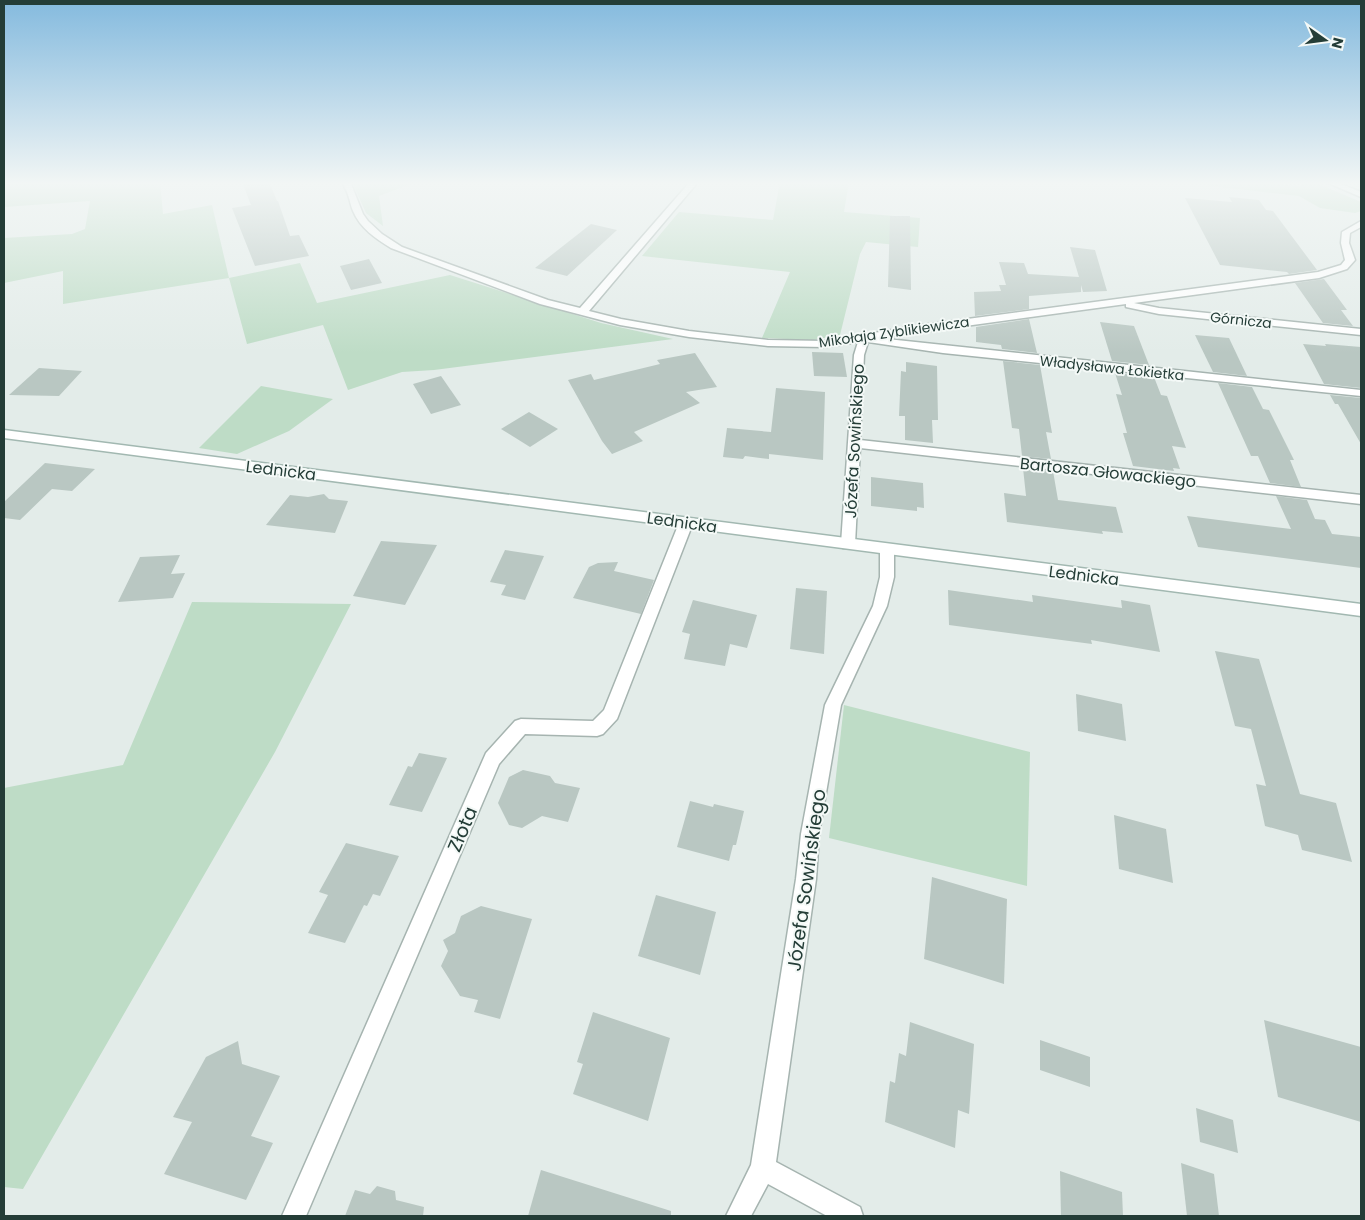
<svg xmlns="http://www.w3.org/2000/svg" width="1365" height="1220" font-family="Poppins,sans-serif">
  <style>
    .green { fill: #bedcc6 }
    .building { fill: #b9c7c2 }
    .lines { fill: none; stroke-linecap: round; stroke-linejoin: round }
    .minor-casing { stroke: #a6b4b0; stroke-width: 3 }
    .secondary-casing { stroke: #a2b8b1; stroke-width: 3 }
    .minor { fill: #fff; fill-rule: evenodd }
    .secondary { fill: #fff; fill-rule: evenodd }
    .labels { text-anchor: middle; stroke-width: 4; stroke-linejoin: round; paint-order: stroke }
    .far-street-label { font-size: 14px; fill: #243d37; stroke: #f4f9f7 }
    .street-label { font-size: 16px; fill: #243d37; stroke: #f4f9f7 }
    .near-street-label { font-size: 19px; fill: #243d37; stroke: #f4f9f7 }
  </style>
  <rect width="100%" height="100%" fill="#e3ece9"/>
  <g class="green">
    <polygon points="29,182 91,182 91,186 92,182 160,182 163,214 212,205 229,278 300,263 317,303 450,275 601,323 673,339 434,370 402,372 348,390 323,325 247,344 229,278 63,304 63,271 4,283 4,238 72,234 85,229 90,201 4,207 4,183"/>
    <polygon points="352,182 416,182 379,196 383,226 366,213"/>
    <polygon points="780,182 849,182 844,212 920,218 918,247 866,242 860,254 840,335 813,340 762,338 790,272 642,256 679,212 773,220"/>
    <polygon points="1197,182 1258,182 1299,186 1306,182 1314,182 1361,202 1361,211 1355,213 1320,208 1299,196 1212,186"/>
    <polygon points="261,386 333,399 289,431 237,454 199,448"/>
    <polygon points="192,602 351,604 275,752 23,1189 4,1187 4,788 123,765"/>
    <polygon points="844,705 1030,752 1027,886 829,838"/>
  </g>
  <g class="building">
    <polygon points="242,182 269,182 277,201 278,201 290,236 299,235 309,256 255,266 232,208 251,205"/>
    <polygon points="1229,197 1259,200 1266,210 1273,211 1317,270 1289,274 1287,272 1220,265 1185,198 1232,202"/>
    <polygon points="890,216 910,216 911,290 888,287"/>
    <polygon points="591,224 617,230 567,276 535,268"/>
    <polygon points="1070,247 1095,250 1107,291 1083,292 1081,285 1081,292 1029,296 1029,309 975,316 974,292 1001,291 999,285 1006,285 999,262 1024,263 1028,274 1079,277"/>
    <polygon points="369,259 382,283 351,290 340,266"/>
    <polygon points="1324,279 1347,310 1341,310 1353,326 1323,323 1295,283"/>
    <polygon points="1029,319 1037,353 1002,349 1001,345 976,342 976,327"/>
    <polygon points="1100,322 1134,326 1149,365 1112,361"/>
    <polygon points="1195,335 1229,338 1247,376 1213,372"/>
    <polygon points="1303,344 1326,346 1325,344 1361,347 1361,388 1324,384"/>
    <polygon points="812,352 843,353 847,377 814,376"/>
    <polygon points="695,353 717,387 686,392 700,403 634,432 643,441 612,454 602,441 568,380 591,374 594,380 660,364 657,360"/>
    <polygon points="1003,361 1040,365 1052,433 1046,432 1051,459 1022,456 1019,429 1012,428"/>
    <polygon points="906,362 937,366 938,420 932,420 933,443 905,440 905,416 899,416 901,371 906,372"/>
    <polygon points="39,368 82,371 59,396 9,395"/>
    <polygon points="1115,373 1154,377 1161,395 1167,396 1186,448 1172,446 1180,469 1173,468 1174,471 1133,466 1123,433 1127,433 1116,394 1122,395"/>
    <polygon points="441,376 461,405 431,414 413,384"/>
    <polygon points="1218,383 1252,387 1263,409 1269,410 1294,460 1290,460 1301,487 1270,483 1258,456 1251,456"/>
    <polygon points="776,388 825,392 823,460 769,454 769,459 745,456 743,459 723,457 727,428 771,432"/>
    <polygon points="1330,395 1361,398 1361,444 1338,404 1335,404"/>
    <polygon points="529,412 558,429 530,447 501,429"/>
    <polygon points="45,463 95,469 72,491 52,489 20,520 4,518 4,502"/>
    <polygon points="1023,468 1053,471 1058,500 1116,507 1123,533 1102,531 1103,534 1007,522 1004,493 1026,496"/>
    <polygon points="871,477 923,483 924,508 917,507 917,511 871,506"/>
    <polygon points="324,494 329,499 348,501 335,533 266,525 290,495 308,497"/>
    <polygon points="1276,496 1307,500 1315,519 1325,520 1332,534 1361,537 1361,568 1198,547 1187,516 1291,529"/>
    <polygon points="381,541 437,545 405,605 353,596"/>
    <polygon points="505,550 544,556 525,600 501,595 506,585 490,582"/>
    <polygon points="180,555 171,574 185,573 173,598 118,602 140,557"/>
    <polygon points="618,562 614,571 654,580 641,614 573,598 589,567 598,563"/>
    <polygon points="796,588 827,591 824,654 790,649"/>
    <polygon points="948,590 1033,602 1032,595 1122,608 1121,600 1150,605 1160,652 1091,640 1092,644 949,625"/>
    <polygon points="693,600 757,615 747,648 730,644 725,666 684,659 690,634 682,632"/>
    <polygon points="1215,651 1259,659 1300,794 1336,803 1352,862 1302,850 1298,835 1265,826 1256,784 1266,786 1251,729 1235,726"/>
    <polygon points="1076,694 1122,704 1126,741 1078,731"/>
    <polygon points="419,753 447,758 422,812 389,805 408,766 412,767"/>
    <polygon points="523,770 550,776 555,783 580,788 568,822 542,816 522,828 509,825 498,803 509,777"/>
    <polygon points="690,801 713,807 714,804 744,811 736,845 733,845 729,861 677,847"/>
    <polygon points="1114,815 1166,829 1173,883 1119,869"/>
    <polygon points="346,843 399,856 380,896 373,894 367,906 364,905 345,943 308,933 328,895 319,892"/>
    <polygon points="932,877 1007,899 1004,984 924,959"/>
    <polygon points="656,895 716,912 700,975 638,956"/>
    <polygon points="481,906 532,919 500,1019 474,1012 478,1000 460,996 441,966 448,951 443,940 455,933 461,916"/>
    <polygon points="593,1012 670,1038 648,1121 573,1094 583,1064 577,1062"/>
    <polygon points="1264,1020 1361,1047 1361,1122 1278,1097"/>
    <polygon points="910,1022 974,1044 969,1114 958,1110 955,1148 885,1122 890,1081 895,1083 899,1053 906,1056"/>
    <polygon points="1040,1040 1090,1057 1090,1087 1040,1070"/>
    <polygon points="238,1041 242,1064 280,1076 251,1136 273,1143 246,1200 164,1174 192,1122 173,1117 206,1057"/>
    <polygon points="1196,1108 1233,1120 1238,1153 1200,1142"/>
    <polygon points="1181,1163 1214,1174 1219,1216 1187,1216"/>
    <polygon points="541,1170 671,1211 671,1216 528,1216"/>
    <polygon points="1060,1171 1122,1192 1123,1216 1061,1216"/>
    <polygon points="377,1186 395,1191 396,1200 424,1207 423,1216 345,1216 355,1190 370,1194"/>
  </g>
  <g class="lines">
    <defs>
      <g id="minor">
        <path d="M341 182H349L351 184 363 214 368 221 382 234 402 247 548 300 580 308 690 182H698L589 311 621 319 689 331 768 340 825 341 922 325 1318 272 1341 265 1345 260 1341 243 1342 232 1361 221V227L1350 233 1349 243 1355 260 1347 269 1319 278 1134 303 1159 308 1361 329V335L1159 314 1126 307V304L878 338 1361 390V396L943 353 868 342 864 355 860 440 1361 495V504L860 448 855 544 853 548H843L841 544 854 355 858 342 825 347 768 346 689 337 620 325 540 304 391 248C376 239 360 228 353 211 349 201 349 191 341 182Z"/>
        <polygon points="1326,182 1336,182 1361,192 1361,197"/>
        <polygon points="686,518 691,520 693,523 617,719 603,734 597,736 525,734 499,764 306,1216 282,1216 486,753 515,721 521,719 593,721 604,710 679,523 681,520"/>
        <polygon points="887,544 892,545 894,549 894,577 887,606 841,705 819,834 816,879 776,1162 860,1207 863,1216 827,1216 768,1184 751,1216 726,1216 751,1165 796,879 801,834 825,705 873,606 880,577 880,549 882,545"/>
      </g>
      <polygon id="secondary" points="4,430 1361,604 1361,616 4,438"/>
    </defs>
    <use href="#minor" class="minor-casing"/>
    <use href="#secondary" class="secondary-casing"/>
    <use href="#minor" class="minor"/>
    <use href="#secondary" class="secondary"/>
  </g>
  <linearGradient id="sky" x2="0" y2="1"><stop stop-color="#84bade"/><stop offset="0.52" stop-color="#f2f6f5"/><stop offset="1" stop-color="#f2f6f5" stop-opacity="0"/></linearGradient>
  <rect width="1365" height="353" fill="url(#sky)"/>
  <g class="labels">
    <g class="far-street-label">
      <text transform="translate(1241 320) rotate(6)" y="5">Górnicza</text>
      <text transform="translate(894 332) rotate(-8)" y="5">Mikołaja Zyblikiewicza</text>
      <text transform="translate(1112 368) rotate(6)" y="5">Władysława Łokietka</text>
    </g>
    <g class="street-label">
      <text transform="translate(854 441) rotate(-87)" y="6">Józefa Sowińskiego</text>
      <text transform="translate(281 470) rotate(7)" y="6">Lednicka</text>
      <text transform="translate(1108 472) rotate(6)" y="6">Bartosza Głowackiego</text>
      <text transform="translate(682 522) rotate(8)" y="6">Lednicka</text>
      <text transform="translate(1084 575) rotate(7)" y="6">Lednicka</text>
    </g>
    <g class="near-street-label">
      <text transform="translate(462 829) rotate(-67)" y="7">Złota</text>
      <text transform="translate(806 880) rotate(-82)" y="7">Józefa Sowińskiego</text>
    </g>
  </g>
  <rect width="1365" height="1220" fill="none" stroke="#243d37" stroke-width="10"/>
  <g transform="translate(1325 40) rotate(104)" stroke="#f4f9f7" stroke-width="4" paint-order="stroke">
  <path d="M0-4L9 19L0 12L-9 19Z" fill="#243d37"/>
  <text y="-8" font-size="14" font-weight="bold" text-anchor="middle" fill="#243d37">N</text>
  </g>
</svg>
